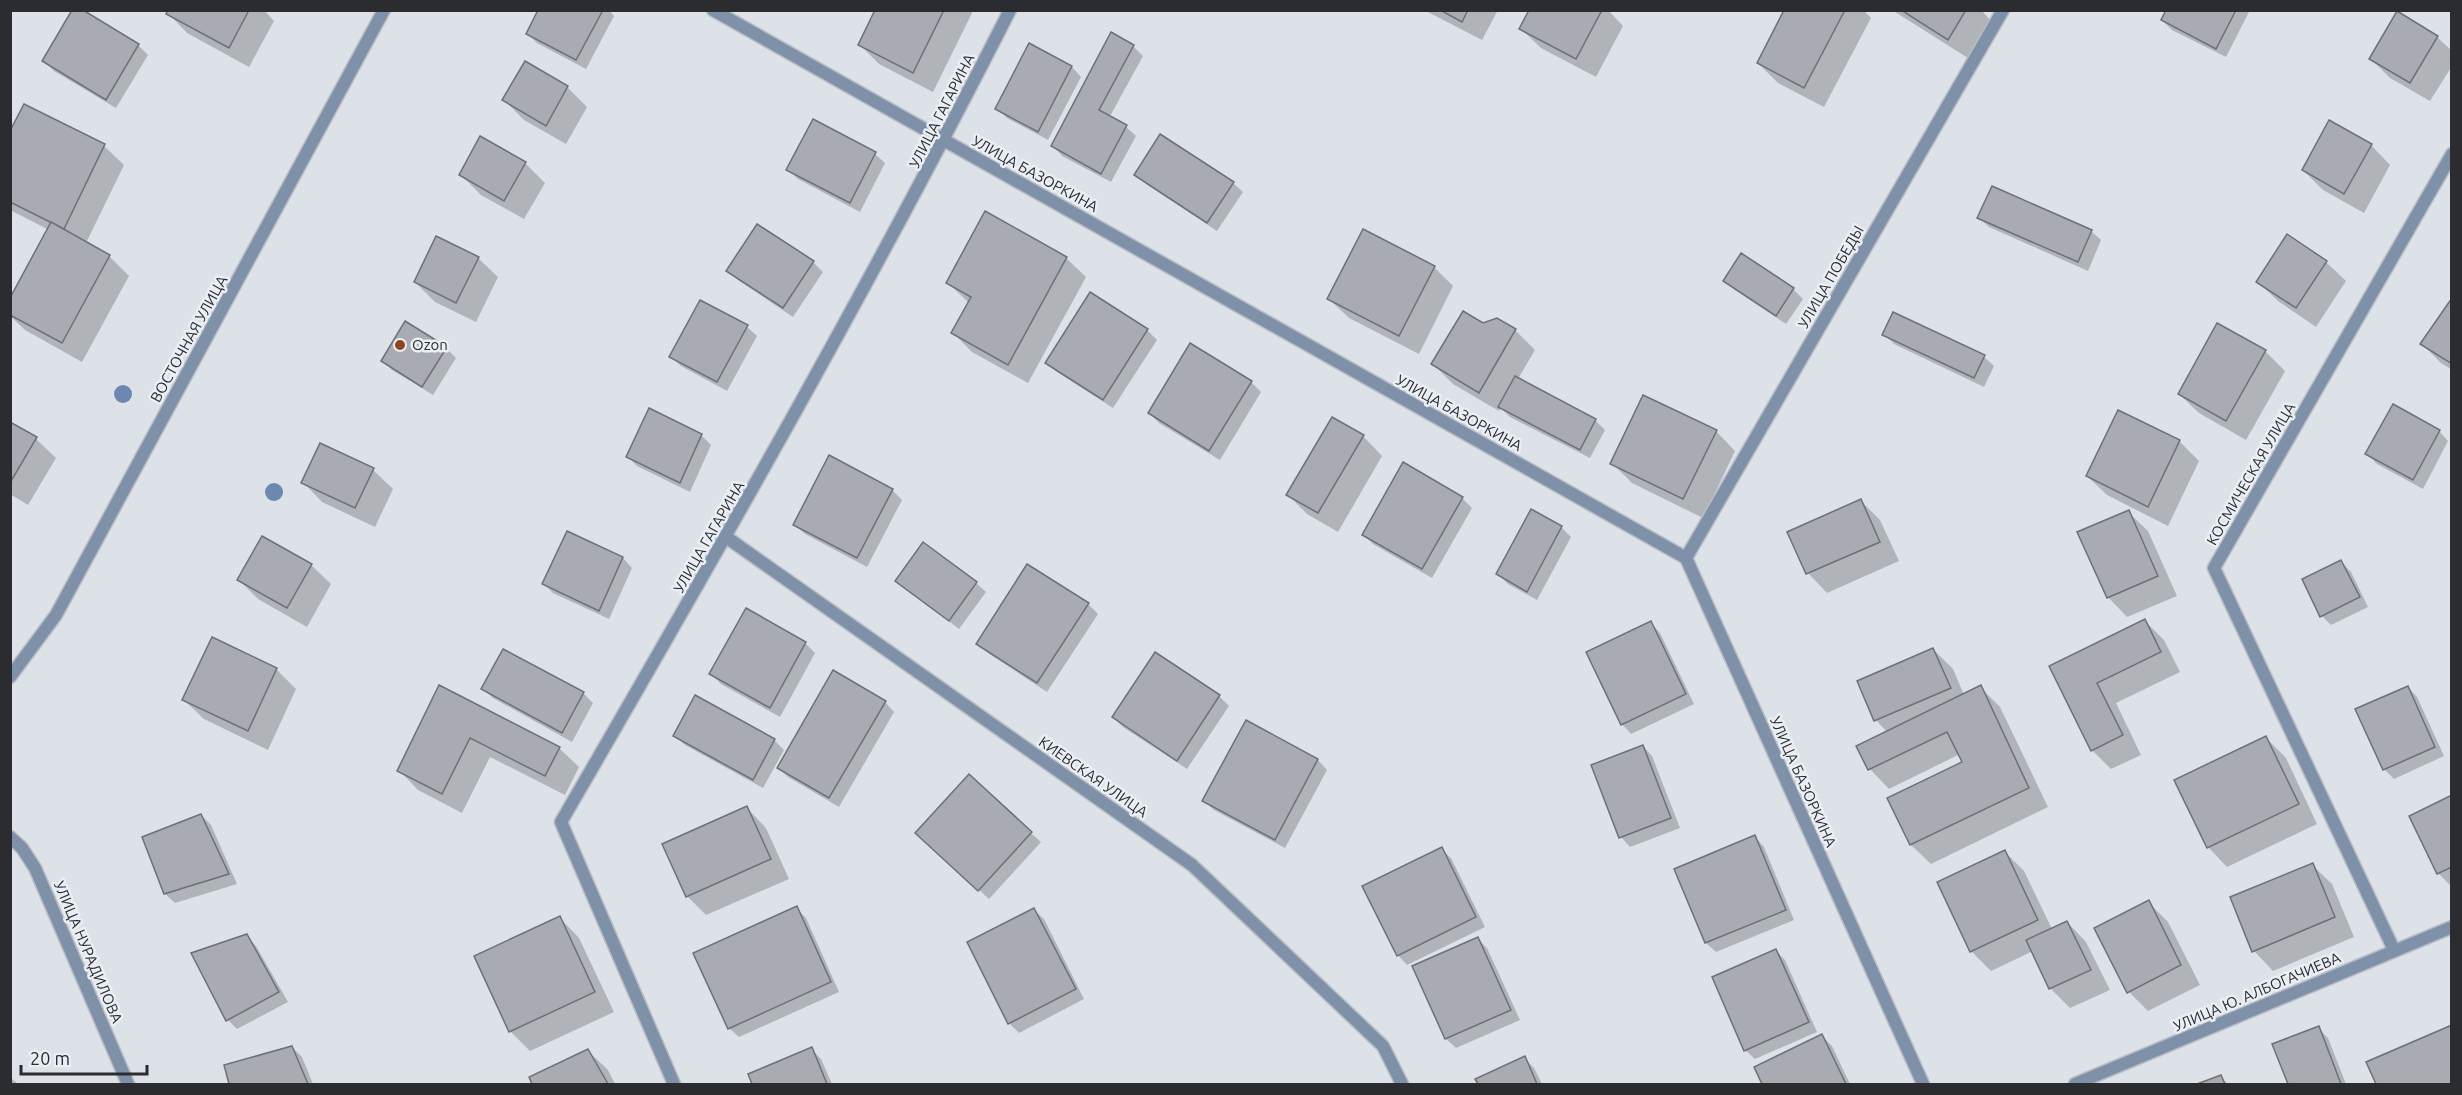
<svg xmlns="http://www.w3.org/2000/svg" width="2462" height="1095" font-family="Ubuntu,sans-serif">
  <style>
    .shadow { fill: #0003 }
    .building { fill: #a8acb2; stroke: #6d7076; stroke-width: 1.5 }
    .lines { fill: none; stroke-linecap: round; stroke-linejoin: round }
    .minor-casing { stroke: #b9bdc3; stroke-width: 15 }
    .tertiary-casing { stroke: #b9bdc3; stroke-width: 15 }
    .minor { stroke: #7f90a9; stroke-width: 12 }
    .tertiary { stroke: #7f90a9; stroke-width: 12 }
    .tree { fill: #6c88b0 }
    .poi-dot { fill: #8b461d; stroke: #eaeff5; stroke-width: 2 }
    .labels { text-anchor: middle; stroke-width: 5; stroke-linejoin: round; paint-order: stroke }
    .street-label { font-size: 15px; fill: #2b2c2f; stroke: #eaeff5 }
    .poi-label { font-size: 15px; fill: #2b2c2f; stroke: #eaeff5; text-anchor: start }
  </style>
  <rect width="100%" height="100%" fill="#dde1e8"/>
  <g class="shadow">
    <polygon points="169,10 264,10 274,21 249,67 187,33 168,13"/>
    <polygon points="540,10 609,10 614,16 586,69 537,43 528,34"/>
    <polygon points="877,10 973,11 933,92 879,64 860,45"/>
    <polygon points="1424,10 1498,10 1482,40"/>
    <polygon points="1531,10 1608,10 1623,26 1596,77 1541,48 1521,29"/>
    <polygon points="1786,10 1863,10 1871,18 1824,107 1778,83 1758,63"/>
    <polygon points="1892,10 1981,10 1991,21 1968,58"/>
    <polygon points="2167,10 2250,10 2226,57 2172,30 2162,20"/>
    <polygon points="2398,13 2437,37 2452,51 2452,66 2430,101 2390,78 2371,59"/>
    <polygon points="138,45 148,55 116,108 54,71 44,61"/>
    <polygon points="1030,45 1072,67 1081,77 1048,140 1007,118 997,109"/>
    <polygon points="1133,46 1143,56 1109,118 1126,127 1136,136 1111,182 1062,156 1053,146"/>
    <polygon points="567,87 587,107 566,144 524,120 504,100"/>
    <polygon points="813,121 875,154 885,163 860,212 798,179 788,170"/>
    <polygon points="10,134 104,146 124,165 86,243 109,256 129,276 82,362 25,330 10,316 10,301 49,230 10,210"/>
    <polygon points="481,139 525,163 545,183 524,219 481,195 461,175"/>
    <polygon points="2371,145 2390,165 2364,213 2323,190 2303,170"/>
    <polygon points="1136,174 1233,183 1243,192 1217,231 1146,184"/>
    <polygon points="1979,218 2091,231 2101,240 2088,271 1989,227"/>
    <polygon points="1742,255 1793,289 1803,299 1786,324 1735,290 1725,281"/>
    <polygon points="478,258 498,277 476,322 435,302 415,282"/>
    <polygon points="1066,258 1086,277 1028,383 972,352 953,333 969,303 948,283"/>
    <polygon points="813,262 823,272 793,317 738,280 728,271"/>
    <polygon points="2326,262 2346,281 2316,327 2278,301 2258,282"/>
    <polygon points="1434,267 1453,286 1419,354 1349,318 1329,299"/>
    <polygon points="2452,301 2452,370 2441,363 2422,344"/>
    <polygon points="1497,319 1515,330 1535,350 1518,379 1595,420 1605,430 1590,458 1510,417 1501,408 1499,411 1453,384 1433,364 1483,325"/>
    <polygon points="747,327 757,336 727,391 681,366 671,356"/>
    <polygon points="1147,330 1157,340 1113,408 1057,372 1047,363"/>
    <polygon points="1884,334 1984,357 1994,366 1984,387 1894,344"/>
    <polygon points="446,348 456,358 433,395 392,370 383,361"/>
    <polygon points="2265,351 2285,371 2246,440 2199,413 2179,394"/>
    <polygon points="1251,382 1261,392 1220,460 1159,423 1149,413"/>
    <polygon points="649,410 702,436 711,445 690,492 637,466 627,456"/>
    <polygon points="2119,412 2180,442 2199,461 2168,526 2107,495 2087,476"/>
    <polygon points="10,423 36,439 56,458 28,505 10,494"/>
    <polygon points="1716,431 1735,451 1703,518 1632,483 1612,463"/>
    <polygon points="2439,431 2448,441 2423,489 2377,464 2367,454"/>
    <polygon points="1363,436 1382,456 1338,532 1307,514 1288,495"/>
    <polygon points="373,470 393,489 375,527 322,502 303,482"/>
    <polygon points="892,490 902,500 867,567 805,534 795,525"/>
    <polygon points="1462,498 1472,508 1432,578 1373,544 1363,534"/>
    <polygon points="1860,500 1880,520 1899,561 1827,593 1808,573 1789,532"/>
    <polygon points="1531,511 1561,527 1571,537 1537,600 1508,584 1498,574"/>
    <polygon points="2128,512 2148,531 2177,596 2127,617 2108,597"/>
    <polygon points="568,533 623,558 632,568 609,619 553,593 544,584"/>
    <polygon points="2341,562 2351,572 2368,607 2331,625 2322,616"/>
    <polygon points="311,565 331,584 307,627 258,599 239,580"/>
    <polygon points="1028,566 1088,604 1098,614 1047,692 988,653 978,644"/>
    <polygon points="897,581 976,583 986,592 959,629"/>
    <polygon points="2144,620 2164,640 2180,672 2116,703 2141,755 2111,769 2092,750 2051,667"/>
    <polygon points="1651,623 1660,633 1694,704 1631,734 1622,724"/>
    <polygon points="805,643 815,653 780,717 721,684 711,674"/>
    <polygon points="1933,649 1953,669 1964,695 1980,687 2000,707 2048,807 1931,864 1911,845 1889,799 1964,763 1960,754 1889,789 1870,769 1887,732 1876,720"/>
    <polygon points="1155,654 1219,696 1229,706 1187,769 1123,727 1113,717"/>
    <polygon points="276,669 296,689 268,750 204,719 184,700"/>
    <polygon points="440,687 559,748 579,767 565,795 490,757 462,813 418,790 399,770"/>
    <polygon points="2408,687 2417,697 2444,756 2394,779 2384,769"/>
    <polygon points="483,689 583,693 593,703 572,742 493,698"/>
    <polygon points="885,702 894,712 839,807 788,777 778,768"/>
    <polygon points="1247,723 1318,760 1327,770 1285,848 1214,810 1204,801"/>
    <polygon points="675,736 774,740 784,750 763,788 685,745"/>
    <polygon points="2266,738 2286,758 2317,824 2227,867 2208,847"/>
    <polygon points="1643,746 1652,756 1680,828 1630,847 1621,837"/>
    <polygon points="2452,797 2452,887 2438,873"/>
    <polygon points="747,808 766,828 789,879 706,915 687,896"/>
    <polygon points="201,815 211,825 237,884 175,903 165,894 144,838"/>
    <polygon points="1031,833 1041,842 989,899 926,842"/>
    <polygon points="1755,837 1764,847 1794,920 1716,952 1706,943 1676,870"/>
    <polygon points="1441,849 1451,858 1485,927 1407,965 1398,955"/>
    <polygon points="2004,851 2024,871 2052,929 2067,922 2086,942 2110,990 2070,1008 2051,989 2033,951 1991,971 1971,951"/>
    <polygon points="2312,865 2332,884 2354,937 2273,971 2254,951"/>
    <polygon points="2148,902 2168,922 2200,985 2148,1011 2129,992"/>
    <polygon points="796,908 806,918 839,992 739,1037 729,1028"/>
    <polygon points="1034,910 1044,919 1084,999 1019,1033 1009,1023"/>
    <polygon points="560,918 579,938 614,1012 530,1051 510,1031"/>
    <polygon points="246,936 256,946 288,1002 237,1029 228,1020"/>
    <polygon points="1477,938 1487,948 1520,1020 1456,1048 1446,1039 1414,967"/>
    <polygon points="1776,951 1785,960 1817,1032 1755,1059 1745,1050"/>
    <polygon points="2452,1027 2452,1084 2378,1084 2368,1063"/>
    <polygon points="2318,1028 2328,1038 2346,1084 2290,1084 2274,1045"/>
    <polygon points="1822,1036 1832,1046 1850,1084 1763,1084 1756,1068"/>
    <polygon points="292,1047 302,1057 313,1084 230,1084 226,1066"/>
    <polygon points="811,1049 821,1059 832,1084 754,1084 750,1075"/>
    <polygon points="588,1051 608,1070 615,1084 534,1084 531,1077"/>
    <polygon points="1524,1058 1534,1068 1542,1084 1479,1084 1477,1080"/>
    <polygon points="10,1077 18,1084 10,1084"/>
    <polygon points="2220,1077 2228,1084 2201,1084"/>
  </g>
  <g class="building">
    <polygon points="72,10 83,10 139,44 106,100 42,61"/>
    <polygon points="168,10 249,10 229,48 166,14"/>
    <polygon points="538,10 603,10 576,60 526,34"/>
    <polygon points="875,10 944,10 913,73 858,45"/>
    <polygon points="1440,10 1468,10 1462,22"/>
    <polygon points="1529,10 1602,10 1576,59 1519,29"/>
    <polygon points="1784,10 1845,10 1804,88 1757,63"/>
    <polygon points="1901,10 1966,10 1948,40"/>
    <polygon points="2166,10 2236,10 2216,49 2161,20"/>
    <polygon points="2397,11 2438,36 2410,83 2369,59"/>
    <polygon points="1111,32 1134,45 1099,110 1127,125 1101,174 1051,146"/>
    <polygon points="1029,43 1072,66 1038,132 995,109"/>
    <polygon points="525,61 568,86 546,126 502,100"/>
    <polygon points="24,104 105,144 64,229 10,202 10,131"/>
    <polygon points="813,119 876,152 850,203 786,170"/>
    <polygon points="2329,120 2372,144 2344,194 2302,170"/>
    <polygon points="1160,134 1234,182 1207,223 1134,175"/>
    <polygon points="480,136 526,162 504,201 459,175"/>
    <polygon points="1992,186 2092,230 2078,262 1977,218"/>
    <polygon points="985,211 1067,257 1008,365 951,333 971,297 946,283"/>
    <polygon points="51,222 110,255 62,343 10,315 10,298"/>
    <polygon points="757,224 814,261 783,308 726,271"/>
    <polygon points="1363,229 1435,266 1399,336 1327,299"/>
    <polygon points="2287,234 2327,261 2296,308 2256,282"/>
    <polygon points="436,236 479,257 456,303 414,282"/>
    <polygon points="1741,253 1794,288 1776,316 1723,281"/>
    <polygon points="1090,292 1148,329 1103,400 1045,363"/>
    <polygon points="2452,298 2452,364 2420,344"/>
    <polygon points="700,300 748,325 717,382 669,357"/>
    <polygon points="1463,311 1483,323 1497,318 1516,329 1479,393 1431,364"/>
    <polygon points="1893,312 1985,355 1974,378 1882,335"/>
    <polygon points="405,321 447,347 422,387 381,361"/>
    <polygon points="2217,323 2266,350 2226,421 2178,394"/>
    <polygon points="1190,343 1252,381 1209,451 1148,413"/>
    <polygon points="1515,376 1596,419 1580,450 1498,407"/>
    <polygon points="1643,395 1717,430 1683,499 1610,464"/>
    <polygon points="2393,404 2440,430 2413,480 2365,454"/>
    <polygon points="649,408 702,434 680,483 626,457"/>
    <polygon points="2118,410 2180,440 2148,507 2086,476"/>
    <polygon points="1332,417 1364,435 1318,513 1286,495"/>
    <polygon points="10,422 37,437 10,483"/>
    <polygon points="320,443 374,468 355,508 301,483"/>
    <polygon points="829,455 893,489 857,558 793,525"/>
    <polygon points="1403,462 1463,497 1422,569 1362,535"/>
    <polygon points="1861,499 1880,542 1806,574 1787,532"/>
    <polygon points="1531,509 1562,526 1527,592 1496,574"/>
    <polygon points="2129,510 2158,576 2107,598 2077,532"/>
    <polygon points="567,531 623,557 599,611 542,584"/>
    <polygon points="262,536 312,564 287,608 237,580"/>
    <polygon points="923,542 977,582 949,621 895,581"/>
    <polygon points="2341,560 2360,597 2320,617 2302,579"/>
    <polygon points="1027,564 1089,603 1037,683 976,644"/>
    <polygon points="746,608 806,642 770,708 709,674"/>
    <polygon points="2145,619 2161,652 2097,683 2123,735 2091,751 2049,666"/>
    <polygon points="1651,621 1686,694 1621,725 1586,652"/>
    <polygon points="212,637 277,668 248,731 182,700"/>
    <polygon points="1933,648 1951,688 1874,721 1857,681"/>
    <polygon points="503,649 584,692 562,733 481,689"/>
    <polygon points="1155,652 1220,695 1177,761 1112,717"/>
    <polygon points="833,670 886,701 829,798 777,768"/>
    <polygon points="439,685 560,747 545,776 470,738 442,794 397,771"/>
    <polygon points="1981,685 2029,788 1910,845 1887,798 1962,762 1947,732 1868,770 1856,746"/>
    <polygon points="2408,686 2435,747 2383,770 2355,709"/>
    <polygon points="695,695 775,739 753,780 673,736"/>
    <polygon points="1246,720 1318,759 1275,840 1202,801"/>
    <polygon points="2266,736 2299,804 2207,848 2174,780"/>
    <polygon points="1643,745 1671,818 1619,838 1591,765"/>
    <polygon points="969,774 1032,832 978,891 915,833"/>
    <polygon points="2452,795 2452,867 2437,874 2409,816"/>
    <polygon points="747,806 771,859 686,897 662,844"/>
    <polygon points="201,814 229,874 164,894 142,837"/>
    <polygon points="1755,835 1786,910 1705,943 1674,869"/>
    <polygon points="1442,847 1476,917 1397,956 1362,886"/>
    <polygon points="2005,850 2038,920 1970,952 1937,882"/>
    <polygon points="2313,863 2335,917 2252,952 2230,897"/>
    <polygon points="2149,900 2181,965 2127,993 2094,928"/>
    <polygon points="797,906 831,982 728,1029 693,953"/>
    <polygon points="1034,908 1076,989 1008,1024 967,942"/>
    <polygon points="560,916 595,992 509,1032 474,956"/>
    <polygon points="2067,921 2091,970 2049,989 2026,940"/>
    <polygon points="247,934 279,992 226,1021 191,953"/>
    <polygon points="1478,937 1511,1010 1445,1039 1412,966"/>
    <polygon points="1776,949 1809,1022 1744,1051 1712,977"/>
    <polygon points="2452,1025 2452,1084 2376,1084 2366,1062"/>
    <polygon points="2319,1026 2341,1084 2288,1084 2272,1044"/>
    <polygon points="1822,1034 1846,1084 1762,1084 1754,1067"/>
    <polygon points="292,1046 308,1084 229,1084 224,1065"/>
    <polygon points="812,1047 827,1084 752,1084 748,1074"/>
    <polygon points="588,1049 608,1084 532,1084 529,1077"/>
    <polygon points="1525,1056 1537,1084 1478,1084 1475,1079"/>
    <polygon points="2221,1075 2225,1084 2197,1084"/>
  </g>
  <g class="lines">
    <defs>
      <g id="minor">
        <polyline points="726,537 1192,865 1383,1046 1402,1084"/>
        <polyline points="1686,558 2003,10"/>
        <polyline points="2394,950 2214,568 2452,154"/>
        <path d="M674 1084 561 822C716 555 870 286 1010 10"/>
      </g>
      <g id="tertiary">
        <polyline points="713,10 1686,558 1923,1084"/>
        <polyline points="10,677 56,615 384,10"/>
        <polyline points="10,837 22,848 35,868 128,1084"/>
        <polyline points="2075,1084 2452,927"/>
      </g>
    </defs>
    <use href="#minor" class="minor-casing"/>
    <use href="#tertiary" class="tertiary-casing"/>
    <use href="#minor" class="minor"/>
    <use href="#tertiary" class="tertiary"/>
  </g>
  <g class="tree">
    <circle cx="123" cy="394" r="9"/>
    <circle cx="274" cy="492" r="9"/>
  </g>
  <circle class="poi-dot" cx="400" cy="345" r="6"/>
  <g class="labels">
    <g class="street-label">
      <text transform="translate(942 111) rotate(-63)" y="5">УЛИЦА ГАГАРИНА</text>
      <text transform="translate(1035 174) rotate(29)" y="5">УЛИЦА БАЗОРКИНА</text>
      <text transform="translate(1831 277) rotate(-60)" y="5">УЛИЦА ПОБЕДЫ</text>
      <text transform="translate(189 339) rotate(-61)" y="5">ВОСТОЧНАЯ УЛИЦА</text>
      <text transform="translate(1459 413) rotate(29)" y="5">УЛИЦА БАЗОРКИНА</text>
      <text transform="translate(2251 474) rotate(-60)" y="5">КОСМИЧЕСКАЯ УЛИЦА</text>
      <text transform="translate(709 537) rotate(-60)" y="5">УЛИЦА ГАГАРИНА</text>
      <text transform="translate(1093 777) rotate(35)" y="5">КИЕВСКАЯ УЛИЦА</text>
      <text transform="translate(1803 782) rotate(66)" y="5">УЛИЦА БАЗОРКИНА</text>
      <text transform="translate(88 952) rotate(67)" y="5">УЛИЦА НУРАДИЛОВА</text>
      <text transform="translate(2257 992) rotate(-23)" y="5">УЛИЦА Ю. АЛБОГАЧИЕВА</text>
    </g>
    <g class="poi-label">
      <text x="412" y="350">Ozon</text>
    </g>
  </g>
  <rect width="2462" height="1095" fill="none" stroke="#2b2c2f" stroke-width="24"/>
  <path d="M21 1065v9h126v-9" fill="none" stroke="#2b2c2f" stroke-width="3"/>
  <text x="30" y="1065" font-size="18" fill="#2b2c2f" stroke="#eaeff5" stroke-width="4.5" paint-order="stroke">20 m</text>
</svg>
